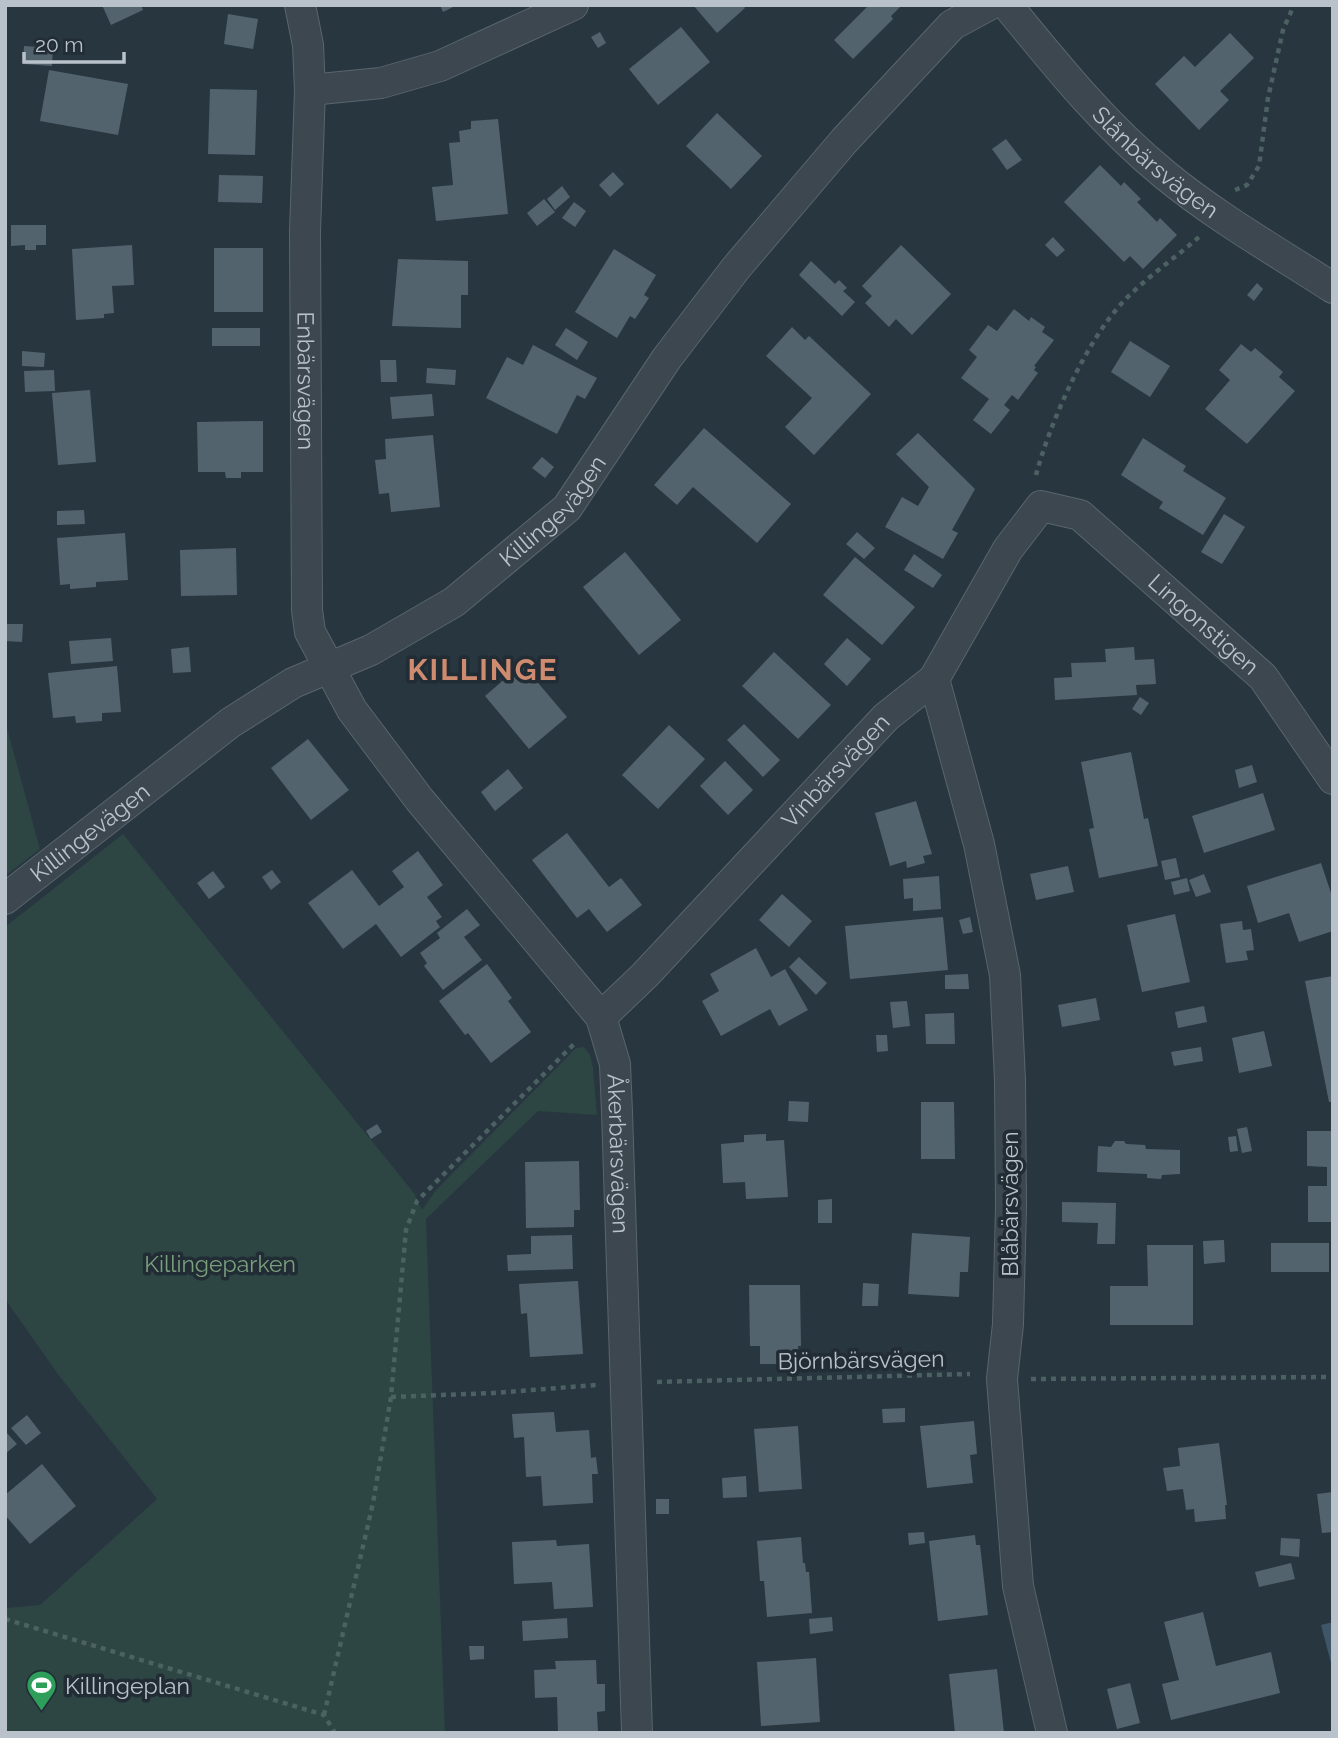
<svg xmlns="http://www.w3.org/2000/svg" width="1338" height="1738" font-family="Raleway,sans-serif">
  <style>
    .green { fill: #2d4543 }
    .water { fill: #3f5668 }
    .building { fill: #53636d }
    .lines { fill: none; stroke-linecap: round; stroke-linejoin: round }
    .minor-casing { stroke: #5a656d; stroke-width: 32 }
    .path { stroke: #4c6161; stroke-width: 4.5; stroke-dasharray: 5 5; stroke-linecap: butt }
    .minor { stroke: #3c4750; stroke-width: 30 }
    .labels { text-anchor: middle; stroke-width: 7; stroke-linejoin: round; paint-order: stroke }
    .street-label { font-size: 23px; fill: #b9c2ca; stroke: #212c35 }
    .park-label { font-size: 23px; fill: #799f7c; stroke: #212c35 }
    .poi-label { font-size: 23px; fill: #b9c2ca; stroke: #212c35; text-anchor: start }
    .district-label { font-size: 30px; font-weight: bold; letter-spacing: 2px; fill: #cf8b6f; stroke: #212c35 }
  </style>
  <rect width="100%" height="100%" fill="#283640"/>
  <g class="green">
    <polygon points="5,721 40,849 5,876"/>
    <polygon points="123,834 414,1193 422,1210 436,1190 576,1048 584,1047 590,1055 593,1068 597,1115 538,1111 426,1219 445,1733 5,1733 5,1608 40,1605 157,1499 60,1377 5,1299 5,927"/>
  </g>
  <polygon class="water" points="1333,1622 1333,1663 1331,1663 1321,1625"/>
  <g class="building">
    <polygon points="102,5 141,5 143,10 111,25"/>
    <polygon points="440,5 457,5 443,12"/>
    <polygon points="693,5 743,5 745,8 717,33"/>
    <polygon points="869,5 902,5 891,16 893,19 853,59 834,40"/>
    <polygon points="228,14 258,19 253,49 224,44"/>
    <polygon points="681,27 710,62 658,105 629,69"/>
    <polygon points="600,32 606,43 598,48 591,37"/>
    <polygon points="1230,33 1254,58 1220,91 1229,100 1199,130 1155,84 1184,56 1195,67"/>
    <polygon points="24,46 53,48 52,66 23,64"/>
    <polygon points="49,70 128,84 118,135 40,121"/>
    <polygon points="210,89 257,90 255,155 208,154"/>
    <polygon points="717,113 762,156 731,189 686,146"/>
    <polygon points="498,119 508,214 436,221 432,187 453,185 449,143 460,142 459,131 471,129 471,121"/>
    <polygon points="1006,139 1022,160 1007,170 992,149"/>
    <polygon points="1100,165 1121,186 1124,182 1141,199 1137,202 1157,222 1160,218 1177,235 1143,269 1130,256 1124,262 1064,202"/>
    <polygon points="613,172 624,184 610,197 599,185"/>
    <polygon points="219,175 263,176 262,203 218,202"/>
    <polygon points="562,186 570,197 555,210 547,199"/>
    <polygon points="544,199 555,212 537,226 527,213"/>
    <polygon points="574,202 586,211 575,227 562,218"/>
    <polygon points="11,225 46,225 46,245 36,245 36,250 25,250 25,245 11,246"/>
    <polygon points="1053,237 1065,250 1057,257 1045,245"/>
    <polygon points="132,245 134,285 112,286 114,313 104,314 104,318 76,320 72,249"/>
    <polygon points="901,245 951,294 912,335 896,319 889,327 865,303 872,296 862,286"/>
    <rect x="214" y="248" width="49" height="64"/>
    <polygon points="614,249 656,275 644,295 649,298 635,319 630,316 617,338 575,312"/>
    <polygon points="398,259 468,261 468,295 461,295 461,328 392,326"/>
    <polygon points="811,261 835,284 839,280 847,288 843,291 855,302 842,316 799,275"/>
    <polygon points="1257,283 1263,289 1254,301 1247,295"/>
    <polygon points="1014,309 1029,321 1031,317 1045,327 1042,332 1054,340 1034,366 1036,367 1034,370 1038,373 1018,400 1012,395 1004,405 1010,410 991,434 973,420 989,399 961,378 977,357 969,350 988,325 997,331"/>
    <polygon points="792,327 805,340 809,336 871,394 814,455 785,427 812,398 766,356"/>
    <rect x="212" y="328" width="48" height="18"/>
    <polygon points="566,328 588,342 577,360 555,345"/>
    <polygon points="1130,341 1170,366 1150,397 1111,372"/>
    <polygon points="1241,344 1251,352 1255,348 1283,372 1279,377 1295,391 1247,444 1205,409 1230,380 1219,370"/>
    <polygon points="533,345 597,378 585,399 577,395 557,434 486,398 507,357 523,365"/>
    <polygon points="22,351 45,353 44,367 22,366"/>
    <polygon points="380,360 396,360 397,382 381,382"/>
    <polygon points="427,368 456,370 455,385 426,383"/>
    <polygon points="54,370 55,391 25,392 24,371"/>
    <polygon points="90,390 96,462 58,465 52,393"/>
    <polygon points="432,394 434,416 392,419 390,397"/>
    <polygon points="263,421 263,472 241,472 241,478 226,478 225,472 198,472 197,422"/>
    <polygon points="704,428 791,504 757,543 693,487 677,505 654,485"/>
    <polygon points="918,433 975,489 952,530 958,533 943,559 885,527 902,497 918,506 929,487 896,454"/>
    <polygon points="433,435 440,507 391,512 389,493 379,494 375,460 386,459 385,439"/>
    <polygon points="1143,438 1186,466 1183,471 1226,498 1203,535 1159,508 1163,502 1121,475"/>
    <polygon points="542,457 554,467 545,478 532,468"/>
    <polygon points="84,510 85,524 57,525 57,511"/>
    <polygon points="1224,514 1245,527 1222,564 1201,552"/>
    <polygon points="857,532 875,548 864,559 846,544"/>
    <polygon points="125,533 128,580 96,582 96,587 70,589 70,584 60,585 57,538"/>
    <polygon points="236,548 237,595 181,596 180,550"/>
    <polygon points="625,552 681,620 639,655 583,587"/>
    <polygon points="914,554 942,575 933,588 904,570"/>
    <polygon points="855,557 915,607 882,645 823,595"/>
    <polygon points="5,624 23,624 22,642 5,641"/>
    <polygon points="111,638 113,661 71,664 69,641"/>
    <polygon points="847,638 871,659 847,686 824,664"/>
    <polygon points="189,647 191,672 173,673 171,649"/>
    <polygon points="1134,647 1135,660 1154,659 1156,684 1136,685 1137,695 1055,700 1054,678 1072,677 1071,663 1106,662 1105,649"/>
    <polygon points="774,652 831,705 798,739 742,686"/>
    <polygon points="522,664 567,717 529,749 485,696"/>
    <polygon points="117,666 121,712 102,713 102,721 76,723 75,716 53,718 48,673"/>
    <polygon points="1140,697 1149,703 1141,715 1132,709"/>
    <polygon points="744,724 780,760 763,777 727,740"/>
    <polygon points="669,725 705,759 658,809 622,775"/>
    <polygon points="308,739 349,790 311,820 271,768"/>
    <polygon points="1131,752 1144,819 1148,818 1158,866 1099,878 1089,829 1094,828 1081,762"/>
    <polygon points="725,761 753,790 728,815 700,786"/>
    <polygon points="1252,765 1257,782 1239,788 1235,770"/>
    <polygon points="508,769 523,788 495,811 481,792"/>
    <polygon points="1263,793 1275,830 1204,853 1192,816"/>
    <polygon points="916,801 932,854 923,856 925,863 907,868 906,861 890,866 875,813"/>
    <polygon points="567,833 609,887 621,878 642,905 607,932 589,909 577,918 532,860"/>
    <polygon points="418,851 443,885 427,897 442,917 436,921 440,927 401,957 376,924 343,949 308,903 352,870 379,906 404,887 392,871"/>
    <polygon points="1176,858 1180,877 1165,880 1161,861"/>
    <polygon points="1321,863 1333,899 1333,931 1299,942 1289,913 1258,923 1247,886"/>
    <polygon points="1068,866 1074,892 1036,900 1030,874"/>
    <polygon points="272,870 281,882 271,890 262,877"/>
    <polygon points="213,871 225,887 209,899 197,883"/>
    <polygon points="1204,874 1211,892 1196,897 1189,880"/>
    <polygon points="939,876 941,909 913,911 913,898 904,899 903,879"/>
    <polygon points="1187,878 1190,891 1174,895 1171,882"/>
    <polygon points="782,894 812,921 789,947 759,920"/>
    <polygon points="467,909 480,925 464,937 482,960 443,990 424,966 427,963 420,953 440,938 437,933"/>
    <polygon points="1175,914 1190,982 1142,992 1127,925"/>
    <polygon points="943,917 948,970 850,979 845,926"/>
    <polygon points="970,917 973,932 963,934 959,920"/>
    <polygon points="1242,921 1243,930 1251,929 1254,950 1246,951 1248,960 1226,963 1220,924"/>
    <polygon points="756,948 771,977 785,969 808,1010 779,1026 770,1009 721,1036 702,1001 719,991 710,974"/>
    <polygon points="799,957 827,983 816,995 789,967"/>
    <polygon points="487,964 512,998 508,1001 531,1032 491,1063 468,1033 465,1035 439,1001"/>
    <polygon points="968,974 969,989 945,989 945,975"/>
    <polygon points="1333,976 1333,1102 1329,1102 1305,981"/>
    <polygon points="1096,998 1100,1020 1062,1027 1058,1005"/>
    <polygon points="907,1001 910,1026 893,1028 890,1002"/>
    <polygon points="1204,1006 1207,1022 1178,1028 1175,1012"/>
    <polygon points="954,1013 955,1044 926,1044 925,1014"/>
    <polygon points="1264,1031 1272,1066 1239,1073 1232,1038"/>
    <polygon points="876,1035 887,1035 888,1051 877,1052"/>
    <polygon points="1201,1047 1203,1061 1174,1066 1171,1052"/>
    <polygon points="789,1101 809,1102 808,1122 788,1121"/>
    <polygon points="921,1102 954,1102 955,1159 921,1159"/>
    <polygon points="377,1124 382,1132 371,1139 366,1131"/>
    <polygon points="1247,1127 1252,1151 1242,1153 1237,1129"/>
    <polygon points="1307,1131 1333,1131 1333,1222 1308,1222 1308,1186 1327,1186 1327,1167 1307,1166"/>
    <polygon points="766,1134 766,1141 784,1140 788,1197 746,1199 745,1182 723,1183 721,1144 744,1142 744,1135"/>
    <polygon points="1236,1136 1238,1151 1230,1152 1228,1137"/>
    <polygon points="1115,1141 1124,1141 1126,1144 1145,1145 1146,1149 1180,1150 1180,1174 1162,1175 1161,1179 1147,1178 1147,1174 1097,1172 1098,1146 1111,1147"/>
    <polygon points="579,1161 580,1210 574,1210 574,1227 526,1228 525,1162"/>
    <polygon points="832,1199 832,1223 818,1223 818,1200"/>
    <polygon points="1062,1202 1116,1203 1115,1244 1097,1244 1098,1223 1062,1222"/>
    <polygon points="912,1233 970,1237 968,1272 960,1272 959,1297 908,1294"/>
    <polygon points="572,1235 573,1269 508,1271 507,1255 531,1254 531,1236"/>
    <polygon points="1224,1240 1225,1262 1204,1264 1203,1241"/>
    <rect x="1271" y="1243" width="58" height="29"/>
    <polygon points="1147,1245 1193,1245 1193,1325 1110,1325 1110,1286 1148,1286"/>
    <polygon points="578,1281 583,1354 530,1357 527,1313 521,1314 519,1284"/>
    <polygon points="863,1283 879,1284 878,1306 862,1306"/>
    <polygon points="749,1285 800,1285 801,1346 798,1346 799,1364 760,1364 760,1346 750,1346"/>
    <polygon points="905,1408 905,1422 883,1423 882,1409"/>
    <polygon points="554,1412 556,1432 589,1430 591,1458 596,1457 598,1474 592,1474 593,1503 543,1506 541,1476 526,1477 524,1437 514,1438 512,1414"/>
    <polygon points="27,1415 41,1433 26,1445 11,1428"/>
    <polygon points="974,1421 977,1454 970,1455 973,1483 927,1488 920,1426"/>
    <polygon points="798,1426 802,1489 759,1492 754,1429"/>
    <polygon points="5,1431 17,1444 5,1454"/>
    <polygon points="1219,1443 1227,1505 1225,1505 1226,1519 1195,1522 1194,1509 1186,1510 1183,1489 1167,1491 1163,1468 1180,1466 1178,1448"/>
    <polygon points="42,1464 76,1506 30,1544 5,1515 5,1495"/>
    <polygon points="746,1476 747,1497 723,1498 722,1478"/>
    <polygon points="1333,1492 1333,1532 1322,1533 1317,1494"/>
    <rect x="656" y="1499" width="13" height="15"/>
    <polygon points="924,1532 925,1543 909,1545 908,1533"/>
    <polygon points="975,1535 976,1545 980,1545 988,1615 938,1621 929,1541"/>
    <polygon points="801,1537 803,1563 805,1563 806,1572 809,1572 812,1613 767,1617 764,1581 760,1581 757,1541"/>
    <polygon points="1281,1538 1300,1539 1299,1557 1280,1555"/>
    <polygon points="556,1540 557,1546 589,1544 593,1607 554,1609 552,1582 514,1584 512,1542"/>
    <polygon points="1291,1563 1295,1579 1259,1587 1255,1572"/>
    <polygon points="1203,1612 1216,1666 1271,1652 1280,1693 1171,1720 1162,1684 1179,1680 1164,1622"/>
    <polygon points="832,1617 833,1631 810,1634 809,1619"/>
    <polygon points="567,1618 568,1638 523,1641 522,1621"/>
    <polygon points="469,1646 484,1646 484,1659 470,1660"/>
    <polygon points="816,1658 820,1722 761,1726 757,1662"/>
    <polygon points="596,1660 597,1684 605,1684 605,1711 597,1712 598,1732 558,1733 557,1697 535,1698 534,1670 556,1669 555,1661"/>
    <polygon points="997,1669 1004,1733 955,1733 949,1674"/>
    <polygon points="1130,1683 1140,1723 1117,1729 1107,1689"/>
  </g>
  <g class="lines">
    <defs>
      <g id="minor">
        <polyline points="300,5 308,45 310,90"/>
        <path id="s1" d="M573 5 440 66 381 83 310 90 305 231 307 610 310 632 352 710 419 799 601 1017 615 1064 617 1112 637 1733"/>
        <path id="s2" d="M1007 5C1056 65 1104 125 1164 174 1216 217 1276 251 1333 288"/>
        <polyline points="934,679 979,844 1005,975 1010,1080 1011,1207 1008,1324 1002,1379 1018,1586 1052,1733"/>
        <path id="s3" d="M5 899 230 723 293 683 371 650 454 602 567 508 667 358 736 268 844 141 952 25 989 5"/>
        <path id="s4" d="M601 1017 645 975 886 717 934 679 1008 549 1041 506 1080 515 1263 677 1333 779"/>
      </g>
    </defs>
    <use href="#minor" class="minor-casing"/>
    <g class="path">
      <polyline points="1235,190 1247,185 1259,166 1268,98 1283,30 1294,5"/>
      <path d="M1036 475C1050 423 1085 343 1122 303 1144 279 1174 259 1199 237"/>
      <polyline points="1031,1379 1333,1377"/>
      <polyline points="657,1382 970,1374"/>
      <polyline points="391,1397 494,1393 596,1385"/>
      <polyline points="5,1619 324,1715 335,1733"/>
      <polyline points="324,1715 373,1503 391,1397 406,1230 417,1201 576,1042"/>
    </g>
    <use href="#minor" class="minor"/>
  </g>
  <defs>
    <symbol id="stadium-pin" viewBox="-11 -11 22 30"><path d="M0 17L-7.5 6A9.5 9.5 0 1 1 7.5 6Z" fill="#2e9e5b" stroke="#212c35"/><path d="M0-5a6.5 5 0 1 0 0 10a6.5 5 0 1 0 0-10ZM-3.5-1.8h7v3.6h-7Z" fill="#fff"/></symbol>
  </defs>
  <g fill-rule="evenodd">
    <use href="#stadium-pin" x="24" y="1668" width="35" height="47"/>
  </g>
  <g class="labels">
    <g class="street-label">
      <text dy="8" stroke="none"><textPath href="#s2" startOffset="217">Slånbärsvägen</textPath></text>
      <text dy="8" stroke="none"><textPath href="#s1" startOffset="570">Enbärsvägen</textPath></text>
      <text dy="8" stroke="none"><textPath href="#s3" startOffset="676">Killingevägen</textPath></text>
      <text dy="8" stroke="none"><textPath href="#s4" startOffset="884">Lingonstigen</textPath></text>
      <text dy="8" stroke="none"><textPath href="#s4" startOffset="340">Vinbärsvägen</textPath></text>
      <text dy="8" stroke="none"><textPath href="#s3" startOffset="108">Killingevägen</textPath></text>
      <text dy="8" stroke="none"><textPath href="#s1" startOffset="1444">Åkerbärsvägen</textPath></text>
      <text transform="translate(1010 1204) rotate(-90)" y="8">Blåbärsvägen</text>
      <text transform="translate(861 1360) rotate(-1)" y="8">Björnbärsvägen</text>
    </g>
    <g class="park-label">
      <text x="220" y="1272">Killingeparken</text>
    </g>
    <g class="poi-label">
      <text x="65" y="1694">Killingeplan</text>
    </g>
    <g class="district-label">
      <text x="483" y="680">KILLINGE</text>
    </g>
  </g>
  <rect width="1338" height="1738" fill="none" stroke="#b9c2ca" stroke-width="14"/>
  <path d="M24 52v10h100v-10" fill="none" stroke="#b9c2ca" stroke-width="3.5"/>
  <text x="35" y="52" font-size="21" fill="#b9c2ca" stroke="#212c35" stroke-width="5" paint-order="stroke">20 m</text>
</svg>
